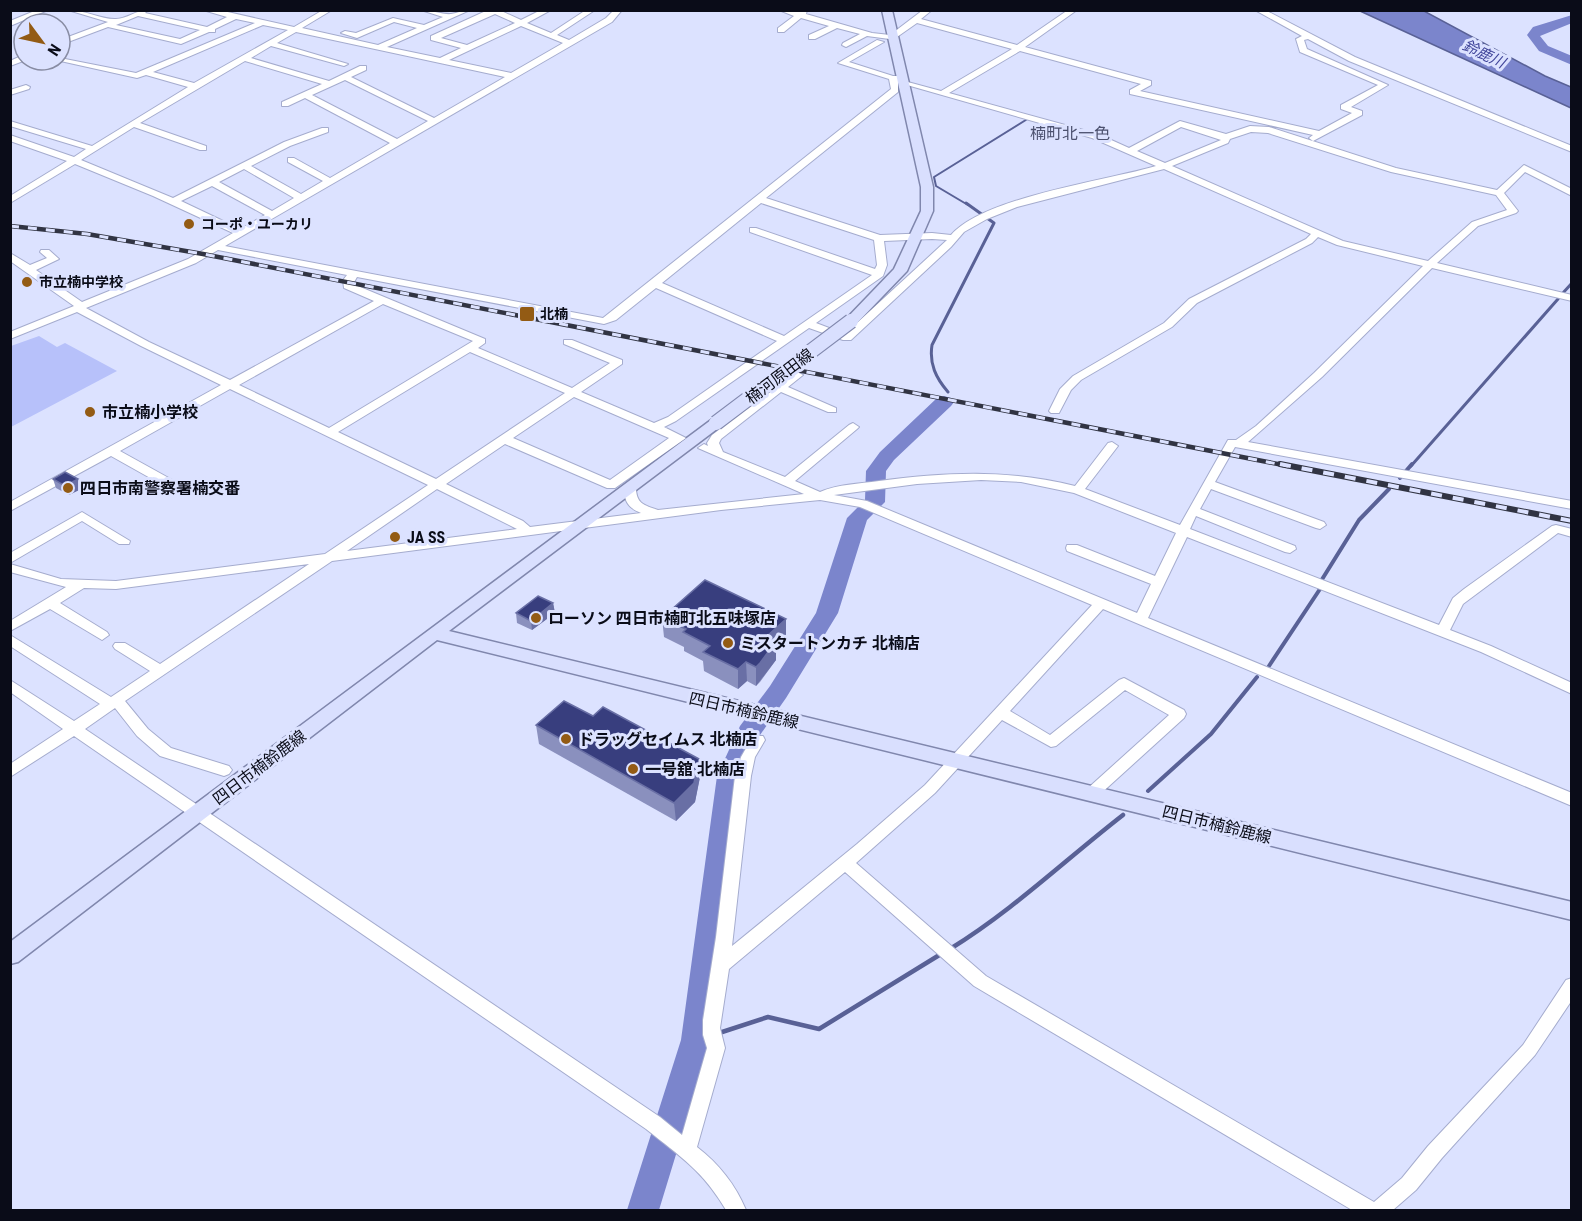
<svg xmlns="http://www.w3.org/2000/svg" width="1582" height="1221" font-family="'Roboto Condensed','Noto Sans JP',sans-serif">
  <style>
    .green { fill: #b7c1fa }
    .water { fill: #7b85cc; stroke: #596196; stroke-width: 1.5 }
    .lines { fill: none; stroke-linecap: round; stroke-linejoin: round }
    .stream-far3 { stroke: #596196; stroke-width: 2 }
    .stream-far2 { stroke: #596196; stroke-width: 3 }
    .stream-far1 { stroke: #596196; stroke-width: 4 }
    .stream { stroke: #596196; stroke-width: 4.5 }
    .river { fill: #7b85cc; fill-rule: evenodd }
    .minor-casing { stroke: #a5acce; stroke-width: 2 }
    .major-casing { stroke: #8087ad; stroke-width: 3 }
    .minor { fill: #fff; fill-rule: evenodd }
    .major { fill: #d9dffe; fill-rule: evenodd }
    .rail-far1-casing { stroke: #313443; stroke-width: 4.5 }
    .rail-casing { stroke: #313443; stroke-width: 6 }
    .rail-far1 { stroke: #dce2ff; stroke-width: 3; stroke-dasharray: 9; stroke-linecap: butt }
    .rail { stroke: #dce2ff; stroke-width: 4; stroke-dasharray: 11; stroke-linecap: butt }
    .major-bridge-casing { stroke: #8087ad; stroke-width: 16; stroke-linecap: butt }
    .major-bridge { stroke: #d9dffe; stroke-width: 14 }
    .wall { fill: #8a90be }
    .shaded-wall { fill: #696fa5 }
    .building { fill: #383e7e; stroke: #696fa5; stroke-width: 1.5 }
    .poi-dot { fill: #935b14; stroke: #dce2ff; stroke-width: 2 }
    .labels { text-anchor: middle; stroke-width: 6; stroke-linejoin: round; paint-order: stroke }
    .far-poi-label { font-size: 14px; font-weight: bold; fill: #0a0c18; stroke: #dce2ff; text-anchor: start }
    .far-water-label { font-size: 15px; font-style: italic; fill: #40459a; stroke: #dce2ff }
    .far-quarter-label { font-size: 16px; fill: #4c516f; stroke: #dce2ff }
    .street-label { font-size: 16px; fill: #0a0c18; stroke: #dce2ff }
    .poi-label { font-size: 16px; font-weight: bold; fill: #0a0c18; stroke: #dce2ff; text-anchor: start }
  </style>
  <rect width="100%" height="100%" fill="#dce2ff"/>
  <polygon class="green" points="39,336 57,347 65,343 117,371 11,427 11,346"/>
  <polygon class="water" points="1360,11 1424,11 1545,76 1571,87 1571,108"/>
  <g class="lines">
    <polyline class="stream-far3" points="968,205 936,186 934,177 1029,118"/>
    <g class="stream-far2">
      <polyline points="1562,294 1572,283"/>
      <path d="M948 392C936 378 929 364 932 345L994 223 966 203"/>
      <polyline points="1411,466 1558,299"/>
    </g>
    <g class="stream-far1">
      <polyline points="1400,478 1412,464"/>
      <polyline points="1269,666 1320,589 1321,581 1359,520 1389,489"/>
      <polyline points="1148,791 1211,734 1257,677"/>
    </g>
    <g class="stream">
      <path d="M950 949C1012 911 1065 860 1123 815"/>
      <polyline points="716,1034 768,1017 819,1029 941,954"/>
      <polyline points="696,1040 706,1037"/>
    </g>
    <g class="river">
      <polygon points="1572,15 1572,23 1540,36 1548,46 1572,56 1572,65 1539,51 1527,35 1533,27"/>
      <polygon points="944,396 951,398 954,402 951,406 894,460 886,471 885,502 867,520 838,613 786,698 760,735 743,776 711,1040 659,1210 627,1210 681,1040 717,776 740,726 770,686 816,613 847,518 865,500 866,471 869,467 880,452 937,398"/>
    </g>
    <defs>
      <g id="minor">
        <polygon points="37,10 48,10 10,26 10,21"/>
        <path d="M68 10C84 10 104 20 116 19 127 19 136 10 148 10L145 13 207 27 227 17 203 10H219L294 27 323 10H332L302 28 378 45 417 28 394 22 357 38 341 33 345 31 356 33 393 18 424 25 443 17 421 10C429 10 445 15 451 14 458 13 463 10 470 10L387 47 440 58 461 48 431 40V36L488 10H499L521 20 541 10H551L527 23 551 33 586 10H595L557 35 569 40 606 18 614 10H622L612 22 225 246 603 318 891 89 889 79 838 63 877 40 884 42 849 62 893 76H906V80H898V92L766 198 880 235 932 233 951 235C984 197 1105 181 1156 166L1092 138 900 83 904 81 941 91 1012 49 917 23 897 37V40L867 36 846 47 842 45 843 43 860 34 837 28 815 39H809V35L829 26 801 18 784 32H778V28L794 16 779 10 799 12 807 10 806 14 872 33 890 35 923 10H932L921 19 1017 45 1068 10H1077L1025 47 1151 81V85L1140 91 1319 131 1352 113 1341 109V105L1378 85 1300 52 1296 39 1302 36 1255 10H1265L1355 57 1572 146V152L1349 61 1308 39 1304 40 1307 49 1388 85 1351 107 1362 111V115L1313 141 1309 138 1313 135 1130 94V90L1141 84 1020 51 949 93 1098 134 1129 148 1180 121 1226 134 1250 126 1269 127 1396 168 1497 190 1524 165 1572 189V196L1525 172 1504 193 1518 211 1516 213 1478 226 1437 263 1572 295V301L1432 268 1322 377 1248 442 1572 501V509L1235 447 1215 482 1324 522 1326 525 1320 529 1316 528 1211 489 1200 509 1295 546 1296 549 1290 553 1285 552 1196 516 1190 529 1439 625 1453 598 1464 589 1552 526 1556 525 1572 529V537L1558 533 1463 604 1450 630 1491 646 1572 683V694L1481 652 1187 537 1148 618 1572 793V806L1103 609 1010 711 1050 735 1119 680 1124 678 1184 710 1186 714 1184 718 1097 797H1087L1084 793 1087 789 1169 715 1125 690 1056 746 1051 747 1002 720 935 793 856 863 986 976 1374 1202 1402 1178 1428 1146 1523 1045 1566 980 1572 978V1000L1535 1055 1442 1158 1416 1190 1393 1210H1352L974 986 845 872 729 969 720 1028 725 1048 697 1147C719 1164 735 1184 746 1210H726C703 1171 681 1157 646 1129L74 736 10 777V764L63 729 10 692V680L74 721 100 704 10 646V635L111 697 150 671 115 649 113 646 115 643H125L160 664 309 564 116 589 84 588 60 603 107 632 109 635 102 640 50 609 10 631V621L66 587 10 572V564L61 579 116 581 325 554 428 485 230 389 120 451 176 482 178 485 176 488H168L111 456 10 511V502L221 385 141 346 77 312 10 339V332L74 306 10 261V253L30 265 47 258 40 252 41 250H49L59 259 36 270 82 302 188 259 233 233 153 196 75 164 10 203V196L67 161 10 141V135L74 157 86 149 10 126V121L92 146 188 87 146 75 137 78 56 60H60V58L136 73 255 23 236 19 215 29V32H209L181 44 108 27 60 45V40L108 22ZM495 14 515 23 467 45 441 38ZM138 16 200 30 180 39 116 25ZM263 25 288 30 194 83 153 72ZM521 26 563 43 511 73 449 60ZM296 32 505 77 434 118 351 77 366 70V66H360L329 81 251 58 271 46 344 66 348 64 277 43ZM245 61 322 84 282 102V106H288L305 98 390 143 330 178 294 158H288V162L323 181 301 194 251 166 290 146 328 132V128H322L284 142 173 198 81 160 134 127 200 150H206V146L140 123ZM345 80 428 121 397 139 312 95ZM1181 127 1221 140 1165 163 1137 151ZM1251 132 1268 133 1391 172 1496 195 1507 210 1472 222 1428 261 1343 241 1172 166 1228 143 1230 139ZM244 169 294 198 272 211 219 182ZM1164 169 1311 234 1306 239 1189 299 1164 323 1073 376 1060 389 1049 411 1051 413H1059L1071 390 1081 380 1172 327 1197 303 1312 243 1318 237 1337 245 1423 266 1314 373 1256 426 1236 440H1228L1180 525 1085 489 1118 446 1112 442 1108 443 1075 486C1007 469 947 472 879 481 859 484 838 484 820 492L795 481 857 429 859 427 853 423 849 425 785 477 723 452 719 443 721 439 781 392 828 412H836V408L788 387 803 375 797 372 712 435 707 443 708 446 704 444 698 448 804 494 658 510C644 505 636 504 636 487L630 483 624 487C624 501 628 508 641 513L530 527 523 521 446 484 505 444 607 488H615L686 438 664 427 676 421 809 328 843 340H851L951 247 964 232 987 219 1017 207ZM212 186 265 215 240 229 181 201ZM761 203 874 240 877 265 875 269 756 228H750V232L872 275 784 336 662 283ZM932 239 947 240 845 334 816 323 883 276 887 265 884 241ZM218 250 347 275 343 280 344 288 374 301 230 380 149 342 86 308 196 263ZM357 277 604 324 616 320 656 288 777 341 668 417 654 423 581 392 622 364V360L572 340H564V344L610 363 572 388 478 348 485 343V339L353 284ZM383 304 473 341 329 428 239 385ZM470 352 565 393 436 479 338 432ZM574 397 669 438 610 480 513 438ZM981 480 1021 482 1074 493 1176 533 1155 576 1077 545H1067L1066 548 1067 551 1151 584 1137 613 867 501 834 495 917 484ZM437 489 517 529 347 551ZM820 500 860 507 1092 605 925 785 857 844 732 946 751 776 755 757 765 740 763 736H753L741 757 735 776 716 937 703 1020V1035L707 1048 682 1135 660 1117 85 729 115 708 137 736 160 756 224 776 229 774 232 770 229 766 171 748 148 729 125 701 332 561 721 510Z"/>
        <polygon points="21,56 24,56 24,60 26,60 10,66 10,61"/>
        <polygon points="26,85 30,87 29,89 10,95 10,90"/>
        <polygon points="82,512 130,541 129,544 119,544 82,521 10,563 10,553"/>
      </g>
      <g id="major">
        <polygon points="882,10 892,10 933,187 933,211 907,271 856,324 851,325 844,321 894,269 921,211 921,187"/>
        <polygon points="716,418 721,420 724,423 721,426 449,631 1572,902 1572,920 437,640 18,962 10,964 10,942 711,420"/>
      </g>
    </defs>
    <use href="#minor" class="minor-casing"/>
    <use href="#major" class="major-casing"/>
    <use href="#minor" class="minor"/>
    <use href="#major" class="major"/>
    <defs>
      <polyline id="rail-far1" points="10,226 87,234 203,254 1288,466"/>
      <polyline id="rail" points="1280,464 1572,521"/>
    </defs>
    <use href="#rail-far1" class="rail-far1-casing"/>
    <use href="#rail" class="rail-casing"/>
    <use href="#rail-far1" class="rail-far1"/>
    <use href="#rail" class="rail"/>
    <defs>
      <polyline id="major-bridge" points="716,423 851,321"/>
    </defs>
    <use href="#major-bridge" class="major-bridge-casing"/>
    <use href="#major-bridge" class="major-bridge"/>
  </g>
  <g class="wall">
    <polygon points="53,479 78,479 81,489 69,495 56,488"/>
    <polygon points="553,603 555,613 532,630 517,623 516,613"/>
    <polygon points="662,618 786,619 786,638 776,647 776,660 760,682 756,686 747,681 738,689 704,671 703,661 684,651 684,647 664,637"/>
    <polygon points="593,716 699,759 700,777 695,802 676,821 539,744 536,725"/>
  </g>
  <g class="shaded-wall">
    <polygon points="78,479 81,489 69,495 65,486"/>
    <polygon points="553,603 555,613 532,630 531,621"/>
    <polygon points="786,619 786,638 776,647 776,660 756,686 756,667 766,637"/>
    <polygon points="746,662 747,681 738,689 738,669"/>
    <polygon points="699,759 700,777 695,802 676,821 674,803"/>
  </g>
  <g class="building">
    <polygon points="65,472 78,479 65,486 53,479"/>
    <polygon points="705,580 786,619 766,637 776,641 760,663 756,667 746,662 738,669 703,652 710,646 683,632 686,629 662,618"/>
    <polygon points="538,596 553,603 531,621 516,613"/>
    <polygon points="564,701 593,716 603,707 699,759 694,783 674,803 536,725"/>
  </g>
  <g class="poi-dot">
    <circle cx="189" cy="224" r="6"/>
    <circle cx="27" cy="282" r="6"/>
    <rect x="519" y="306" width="16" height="16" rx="3"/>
    <circle cx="90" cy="412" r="6"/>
    <circle cx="68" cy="488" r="6"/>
    <circle cx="395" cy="537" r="6"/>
    <circle cx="536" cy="618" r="6"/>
    <circle cx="728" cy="643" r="6"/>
    <circle cx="566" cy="739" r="6"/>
    <circle cx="633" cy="769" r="6"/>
  </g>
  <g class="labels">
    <g class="far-poi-label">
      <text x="201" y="229">コーポ・ユーカリ</text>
      <text x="39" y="287">市立楠中学校</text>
      <text x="540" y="319">北楠</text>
    </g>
    <g class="far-water-label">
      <text transform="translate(1484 54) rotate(26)" y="5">鈴鹿川</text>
    </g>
    <g class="far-quarter-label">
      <text x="1070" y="139">楠町北一色</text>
    </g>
    <g class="street-label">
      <text transform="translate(779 376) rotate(-37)" y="6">楠河原田線</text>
      <text transform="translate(744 710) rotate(13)" y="6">四日市楠鈴鹿線</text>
      <text transform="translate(259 767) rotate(-37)" y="6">四日市楠鈴鹿線</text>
      <text transform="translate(1217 824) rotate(14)" y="6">四日市楠鈴鹿線</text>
    </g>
    <g class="poi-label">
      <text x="102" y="418">市立楠小学校</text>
      <text x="80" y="494">四日市南警察署楠交番</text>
      <text x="407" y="543">JA SS</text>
      <text x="548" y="624">ローソン 四日市楠町北五味塚店</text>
      <text x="740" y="649">ミスタートンカチ 北楠店</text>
      <text x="578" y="745">ドラッグセイムス 北楠店</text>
      <text x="645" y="775">一号舘 北楠店</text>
    </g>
  </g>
  <rect width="1582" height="1221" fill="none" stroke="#0a0c18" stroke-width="24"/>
  <g transform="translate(42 42) rotate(123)"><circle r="28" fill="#dce2ff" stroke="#888ca3" stroke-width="1.5"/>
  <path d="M0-4.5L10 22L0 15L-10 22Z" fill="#935b14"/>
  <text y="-9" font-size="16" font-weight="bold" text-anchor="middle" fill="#0a0c18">N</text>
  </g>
</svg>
